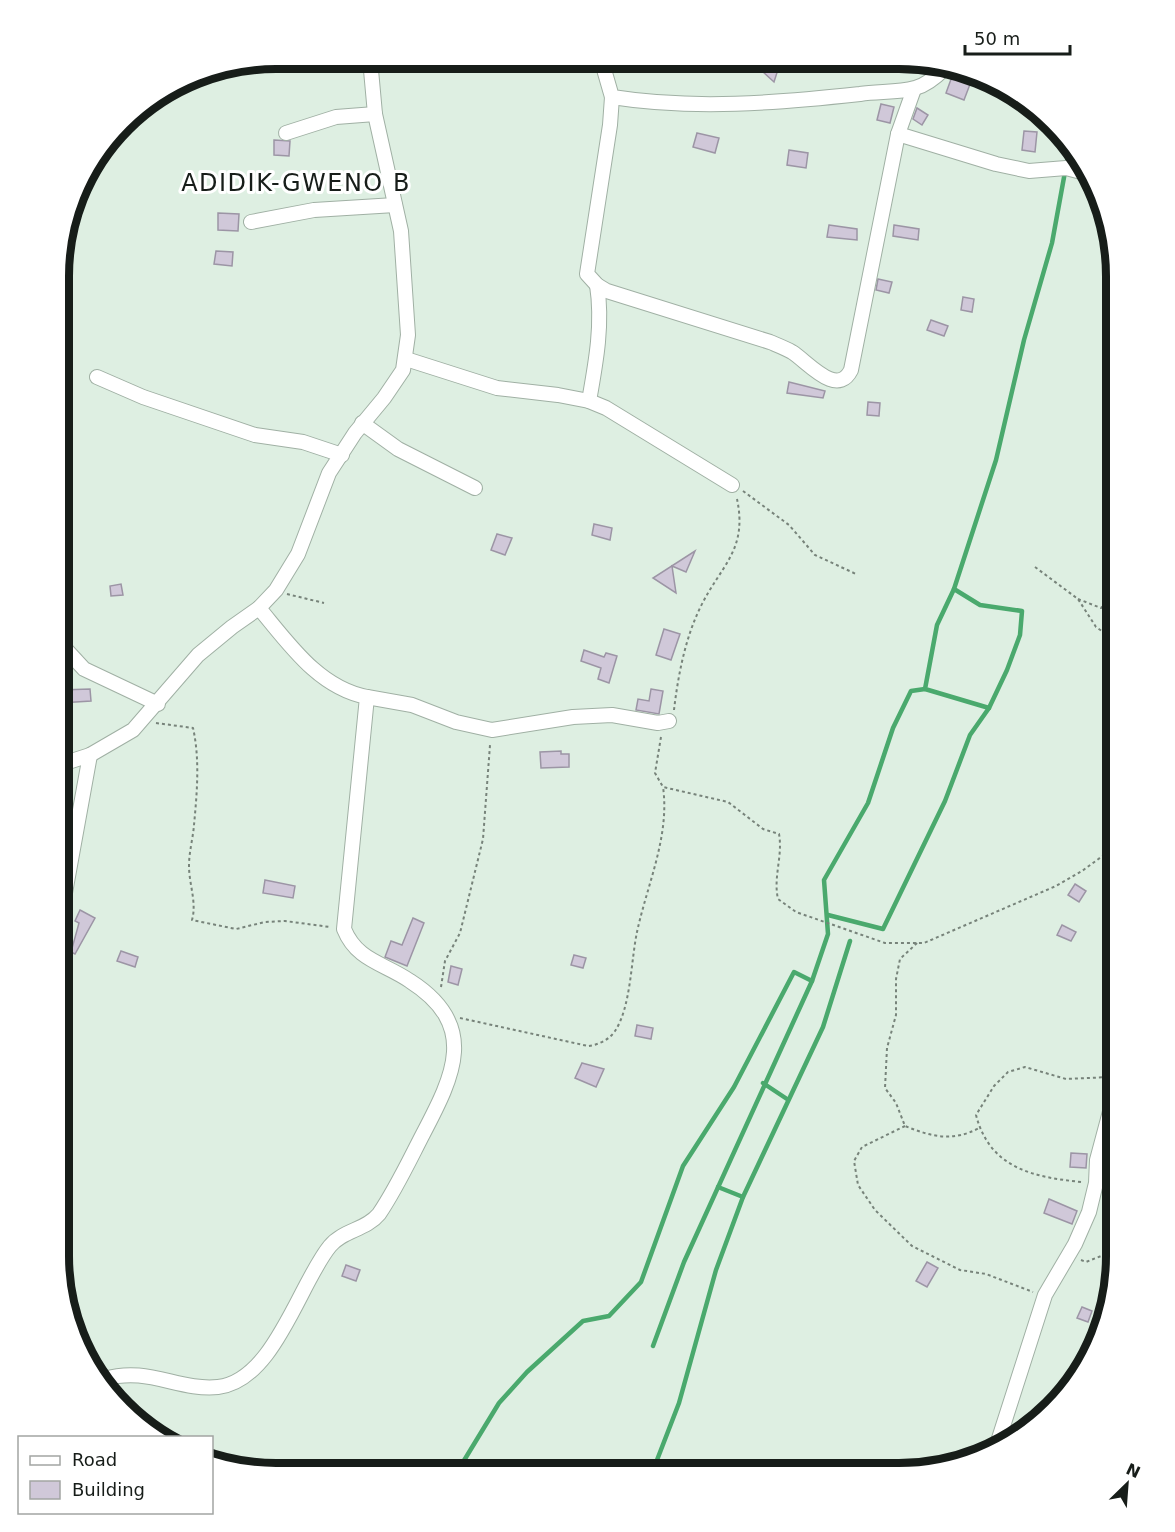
<svg xmlns="http://www.w3.org/2000/svg" width="1175" height="1532" font-family="'DejaVu Sans',sans-serif">
	<rect width="100%" height="100%" fill="#deefe2"/>
	<g fill="none" stroke-linecap="round" stroke-linejoin="round">
		<g stroke="#4aa96d" stroke-width="4.5">
			<path d="M 954,589 L 937,625 L 925,689 L 989,708"/>
			<path d="M 828,915 L 883,929 L 945,801 L 970,735 L 989,708 L 1007,670 L 1020,635 L 1022,611 L 980,605 L 954,589 L 996,460 L 1024,340 L 1052,243 L 1069,150"/>
			<path d="M 763,1083 L 787,1099"/>
			<path d="M 718,1187 L 743,1197"/>
			<path d="M 653,1346 L 684,1262 L 812,981 L 828,934 L 824,880 L 868,803 L 893,728 L 911,691 L 925,689"/>
			<path d="M 457,1472 L 499,1403 L 527,1372 L 583,1321 L 609,1316 L 641,1282 L 683,1166 L 734,1087 L 794,972 L 812,981"/>
			<path d="M 652,1473 L 679,1403 L 716,1270 L 743,1197 L 823,1027 L 850,941"/>
		</g>
	</g>
	<g fill="#d0c8d9" stroke="#9c95a5" stroke-width="1.5">
		<path d="M 750,60 L 781,60 L 774,82 Z"/>
		<path d="M 954,71 L 972,79 L 964,100 L 946,93 Z"/>
		<path d="M 881,104 L 894,107 L 890,123 L 877,120 Z"/>
		<path d="M 917,108 L 928,115 L 922,125 L 913,119 Z"/>
		<path d="M 1024,131 L 1037,132 L 1035,152 L 1022,150 Z"/>
		<path d="M 697,133 L 719,138 L 715,153 L 693,147 Z"/>
		<path d="M 274,140 L 290,141 L 289,156 L 274,155 Z"/>
		<path d="M 789,150 L 808,153 L 806,168 L 787,165 Z"/>
		<path d="M 218,213 L 239,214 L 238,231 L 218,230 Z"/>
		<path d="M 829,225 L 857,229 L 857,240 L 827,237 Z"/>
		<path d="M 894,225 L 919,229 L 918,240 L 893,236 Z"/>
		<path d="M 216,251 L 233,252 L 232,266 L 214,264 Z"/>
		<path d="M 878,279 L 892,282 L 889,293 L 876,290 Z"/>
		<path d="M 963,297 L 974,299 L 972,312 L 961,310 Z"/>
		<path d="M 931,320 L 948,326 L 944,336 L 927,330 Z"/>
		<path d="M 789,382 L 825,391 L 823,398 L 787,393 Z"/>
		<path d="M 868,402 L 880,403 L 879,416 L 867,415 Z"/>
		<path d="M 594,524 L 612,528 L 610,540 L 592,535 Z"/>
		<path d="M 497,534 L 512,538 L 505,555 L 491,550 Z"/>
		<path d="M 695,551 L 686,572 L 672,566 L 676,593 L 653,578 Z"/>
		<path d="M 121,584 L 123,595 L 111,596 L 110,586 Z"/>
		<path d="M 664,629 L 680,634 L 671,660 L 656,655 Z"/>
		<path d="M 584,650 L 604,657 L 606,653 L 617,656 L 609,683 L 598,679 L 601,668 L 581,661 Z"/>
		<path d="M 90,689 L 91,701 L 60,703 L 60,690 Z"/>
		<path d="M 651,689 L 663,691 L 659,714 L 636,710 L 638,699 L 649,701 Z"/>
		<path d="M 561,751 L 561,754 L 569,754 L 569,767 L 541,768 L 540,752 Z"/>
		<path d="M 265,880 L 295,886 L 293,898 L 263,893 Z"/>
		<path d="M 1075,884 L 1086,891 L 1079,902 L 1068,895 Z"/>
		<path d="M 80,910 L 95,918 L 75,954 L 71,952 L 79,923 L 75,921 Z"/>
		<path d="M 413,918 L 424,923 L 407,966 L 385,957 L 391,941 L 402,945 Z"/>
		<path d="M 1062,925 L 1076,932 L 1071,941 L 1057,935 Z"/>
		<path d="M 121,951 L 138,957 L 135,967 L 117,961 Z"/>
		<path d="M 574,955 L 586,958 L 583,968 L 571,965 Z"/>
		<path d="M 451,966 L 462,969 L 458,985 L 448,982 Z"/>
		<path d="M 637,1025 L 653,1028 L 651,1039 L 635,1036 Z"/>
		<path d="M 582,1063 L 604,1069 L 596,1087 L 575,1078 Z"/>
		<path d="M 1071,1153 L 1087,1154 L 1086,1168 L 1070,1167 Z"/>
		<path d="M 1049,1199 L 1077,1211 L 1072,1224 L 1044,1213 Z"/>
		<path d="M 927,1262 L 938,1268 L 927,1287 L 916,1281 Z"/>
		<path d="M 346,1265 L 360,1270 L 356,1281 L 342,1276 Z"/>
		<path d="M 1082,1307 L 1092,1311 L 1088,1322 L 1077,1318 Z"/>
	</g>
	<g fill="none" stroke-linecap="round" stroke-linejoin="round">
		<g stroke="#a0b0a4" stroke-width="16">
			<g id="minor">
				<path d="M 601,59 L 612,97 C 694,110 777,103 860,94 C 878,91 898,93 915,88 C 927,85 937,76 945,68"/>
				<path d="M 612,97 L 610,125 L 587,274 L 597,285 L 607,291 L 770,342 C 777,345 785,348 792,352 C 808,362 837,398 851,370 L 898,134 L 914,89"/>
				<path d="M 286,133 L 336,117 L 375,114"/>
				<path d="M 898,134 L 996,164 L 1029,171 L 1066,168 L 1089,174"/>
				<path d="M 251,222 L 314,210 L 395,205"/>
				<path d="M 406,359 L 497,388 L 558,395 L 589,401 L 606,408 L 732,485"/>
				<path d="M 97,377 L 143,397 L 255,435 L 303,442 L 342,455"/>
				<path d="M 589,401 C 596,362 603,324 597,285"/>
				<path d="M 362,423 L 398,449 L 475,488"/>
				<path d="M 60,643 L 84,669 L 158,704"/>
				<path d="M 367,697 L 412,705 L 456,722 L 492,730 L 573,717 L 612,715 L 658,723 L 669,721"/>
				<path d="M 59,765 L 90,755 L 133,730 L 198,655 L 232,627 L 259,608 L 276,590 L 298,554 L 329,473 L 355,433 L 384,398 L 403,370 L 408,335 L 401,231 L 375,114 L 370,59"/>
				<path d="M 59,926 L 90,755"/>
				<path d="M 59,1247 L 61,1266"/>
				<path d="M 105,1379 C 147,1366 179,1391 218,1387 C 274,1381 300,1282 330,1246 C 343,1230 366,1230 379,1214 C 396,1189 409,1161 423,1134 C 454,1075 479,1025 410,981 C 384,963 357,961 344,929 L 367,697 C 319,688 289,644 259,608"/>
				<path d="M 995,1451 L 1045,1295 L 1075,1244 L 1089,1212 L 1096,1183 L 1097,1160 L 1116,1089"/>
			</g>
		</g>
		<g stroke="#77837a" stroke-width="2" stroke-dasharray="3 3" stroke-linecap="butt">
			<path d="M 743,491 L 789,525 L 815,555 L 856,574"/>
			<path d="M 1035,567 L 1078,599 L 1096,627 L 1116,641"/>
			<path d="M 287,594 L 324,603"/>
			<path d="M 1078,599 L 1101,608 L 1116,594"/>
			<path d="M 674,710 C 678,676 685,639 700,608 C 720,566 748,551 737,499"/>
			<path d="M 156,723 L 193,728 C 200,759 197,793 194,825 C 193,838 189,852 189,866 C 189,884 197,903 192,920 L 236,929 L 265,922 L 285,921 L 330,927"/>
			<path d="M 661,737 L 655,773 L 663,787 L 728,802 L 763,829 L 779,834 C 783,856 773,877 778,899 L 796,912 L 885,943 L 924,943 L 1056,886 L 1082,871 L 1108,852 L 1116,852"/>
			<path d="M 917,943 L 900,959 L 896,979 L 896,1015 L 887,1048 L 885,1088 L 896,1103 L 905,1126 C 932,1137 953,1142 979,1128"/>
			<path d="M 441,987 L 445,961 L 460,933 L 483,839 L 490,745"/>
			<path d="M 460,1018 L 588,1046 C 598,1045 609,1040 615,1031 C 631,1007 631,960 637,932 C 647,885 670,836 663,787"/>
			<path d="M 905,1126 L 862,1147 L 854,1161 L 858,1185 L 875,1210 L 912,1246 L 960,1270 L 986,1274 L 1033,1292"/>
			<path d="M 1081,1182 C 1034,1177 990,1169 976,1115 L 994,1086 L 1008,1072 L 1025,1067 L 1066,1079 L 1110,1077"/>
			<path d="M 1081,1260 L 1086,1262 L 1116,1250"/>
		</g>
		<use href="#minor" stroke="#fff" stroke-width="14"/>
	</g>
	<g text-anchor="middle" stroke-width="6" stroke-linejoin="round" paint-order="stroke">
		<g font-size="24" letter-spacing="1.5" fill="#171d19" stroke="#fff">
			<text x="296" y="191">ADIDIK-GWENO B</text>
		</g>
	</g>
	<path d="M0 0H1175V1532H0ZM276 69H899A207 207 0 0 1 1106 276V1256A207 207 0 0 1 899 1463H276A207 207 0 0 1 69 1256V276A207 207 0 0 1 276 69Z" fill="#fff" fill-rule="evenodd"/>
	<path fill="none" stroke="#171d19" stroke-width="8" d="M276 69H899A207 207 0 0 1 1106 276V1256A207 207 0 0 1 899 1463H276A207 207 0 0 1 69 1256V276A207 207 0 0 1 276 69Z"/>
	<rect x="18" y="1436" width="195" height="78" fill="#ffffff" stroke="#a2a5a3" stroke-width="1.5"/>
	<rect x="30" y="1456" width="30" height="9" fill="#ffffff" stroke="#a2a5a3" stroke-width="1.5"/>
	<text x="72" y="1466" font-size="18" fill="#171d19">Road</text>
	<rect x="30" y="1481" width="30" height="18" fill="#d0c8d9" stroke="#a2a5a3" stroke-width="1.5"/>
	<text x="72" y="1496" font-size="18" fill="#171d19">Building</text>
	<g transform="translate(1127 1484) rotate(25)" stroke="#ffffff" stroke-width="4.5" paint-order="stroke">
	<path d="M0-4.5L10 22L0 15L-10 22Z" fill="#171d19"/>
	<text y="-9" font-size="16" font-weight="bold" text-anchor="middle" fill="#171d19">N</text>
	</g>
	<path d="M965 45v9h105v-9" fill="none" stroke="#171d19" stroke-width="3"/>
	<text x="974" y="45" font-size="18" fill="#171d19" stroke="#ffffff" stroke-width="4.5" paint-order="stroke">50 m</text>
</svg>
